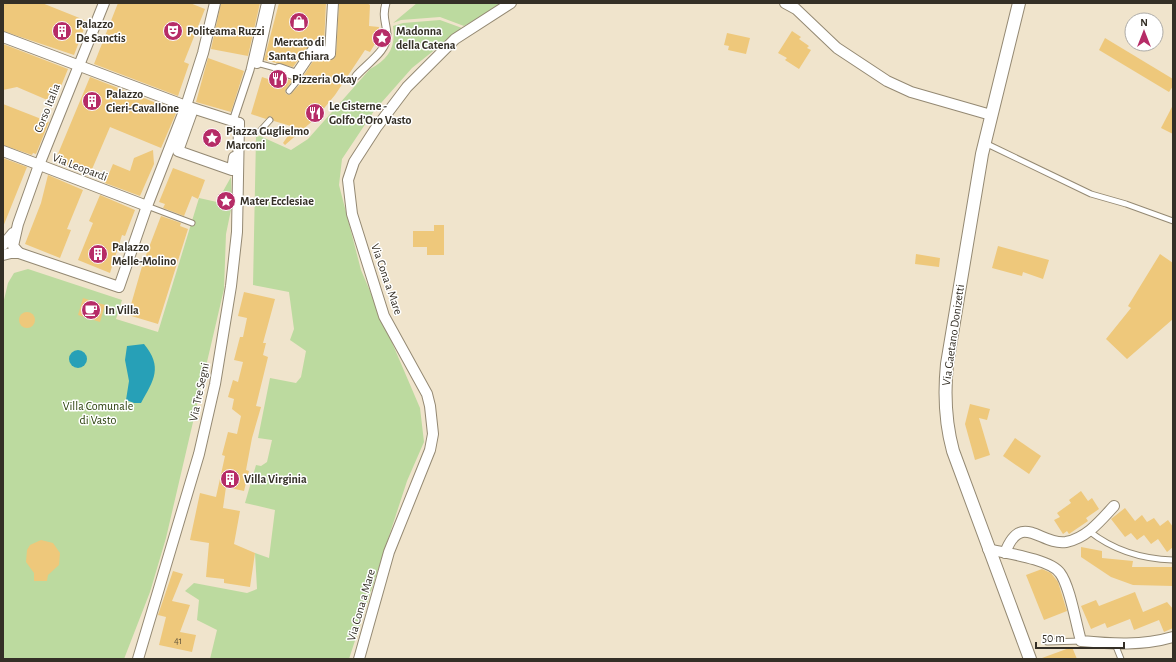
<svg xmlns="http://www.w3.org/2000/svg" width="1176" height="662" font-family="'Alegreya Sans',sans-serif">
	<rect width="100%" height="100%" fill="#f0e4cc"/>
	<g fill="#bcda9f">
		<path d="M 417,3 L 504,3 L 464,26 L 440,17 L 401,20 L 393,23 Z"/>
		<path d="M 440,20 L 462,28 L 412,68 L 374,111 L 342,159 L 339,185 L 361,270 L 420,408 L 424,442 L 407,481 L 349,659 L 210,659 L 217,630 L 197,620 L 199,600 L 185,591 L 194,583 L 247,593 L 257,589 L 255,553 L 269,558 L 275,510 L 245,503 L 256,465 L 261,466 L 267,462 L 272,440 L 258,438 L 270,378 L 296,383 L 301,377 L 306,351 L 290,340 L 294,329 L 289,292 L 253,285 L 256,137 L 260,136 L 291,150 L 308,139 L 370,69 C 389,59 396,47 393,26 L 403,23 Z"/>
		<path d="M 231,177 L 232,205 L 226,234 L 224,289 L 166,538 L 150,592 L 124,659 L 3,659 L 3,304 L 8,283 L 14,273 L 28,269 L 122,300 L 116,319 L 158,332 L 199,198 L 217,202 Z"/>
	</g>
	<g fill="#27a0b7">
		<path d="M 144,344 C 163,367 154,380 141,403 L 134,403 L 126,400 L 129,381 L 125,360 L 127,346 Z"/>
		<circle cx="78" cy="359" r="9"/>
	</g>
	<g fill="#eec87b">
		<path d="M 3,3 L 42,3 L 87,21 L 74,55 L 3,31 Z"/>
		<path d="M 118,3 L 190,3 L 205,9 L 184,62 L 189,64 L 178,96 L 94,64 Z"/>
		<path d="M 221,3 L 260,3 L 248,56 L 211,49 Z"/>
		<path d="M 279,3 L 326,3 L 324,44 L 315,41 L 312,42 L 293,67 L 264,60 Z"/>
		<path d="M 339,3 L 367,3 L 370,5 L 369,26 L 379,27 L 378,39 L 370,52 L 365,50 L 335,95 L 316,118 L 285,145 L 283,143 L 294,127 L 274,121 L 271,116 L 266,119 L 251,114 L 262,77 L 271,80 L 273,72 L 277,75 L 292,81 L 285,91 L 286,94 L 290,95 L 301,83 L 302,78 L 317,55 L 328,60 L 334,59 L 336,54 Z"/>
		<path d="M 792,31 L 801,37 L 799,39 L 809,46 L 807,48 L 811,50 L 799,69 L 785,60 L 787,58 L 778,53 Z"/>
		<path d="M 727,33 L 750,38 L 746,54 L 728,50 L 729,46 L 724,45 Z"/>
		<path d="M 1105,38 L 1173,79 L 1173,86 L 1169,92 L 1099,50 Z"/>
		<path d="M 3,44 L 68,69 L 59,91 L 56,89 L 52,102 L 17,87 L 3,90 Z"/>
		<path d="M 208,58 L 244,71 L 231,112 L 196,102 Z"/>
		<path d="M 90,77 L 177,111 L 161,148 L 110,127 L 90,174 L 55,161 Z"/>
		<path d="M 3,104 L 49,122 L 36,154 L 33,153 L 32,155 L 3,145 Z"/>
		<path d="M 1173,105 L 1173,134 L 1161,128 Z"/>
		<path d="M 153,150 L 154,164 L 140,196 L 105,183 L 113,164 L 130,171 L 134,158 Z"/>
		<path d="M 3,158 L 27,167 L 3,227 Z"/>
		<path d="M 173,168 L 205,180 L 198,199 L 192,196 L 184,216 L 163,208 L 165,204 L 159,202 Z"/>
		<path d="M 48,175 L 83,190 L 67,229 L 71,230 L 60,258 L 25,244 L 41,203 Z"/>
		<path d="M 100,195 L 135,210 L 125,236 L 122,235 L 110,273 L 78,260 L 93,223 L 89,221 Z"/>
		<path d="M 161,216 L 181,223 L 180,226 L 188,229 L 158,324 L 128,315 L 143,263 Z"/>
		<path d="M 434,225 L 444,225 L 444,255 L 427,255 L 427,247 L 413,247 L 413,231 L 434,231 Z"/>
		<path d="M 998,246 L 1049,260 L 1043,279 L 1023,272 L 1022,276 L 992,268 Z"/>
		<path d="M 916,254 L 940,258 L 939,267 L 915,264 Z"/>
		<path d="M 1160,254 L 1173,263 L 1173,319 L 1127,359 L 1106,339 L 1131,308 L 1128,306 Z"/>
		<path d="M 244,292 L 275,299 L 263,343 L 266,343 L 263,355 L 268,357 L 256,406 L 261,407 L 252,438 L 246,470 L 249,471 L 244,491 L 226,487 L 223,508 L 240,511 L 234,544 L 255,553 L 250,587 L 224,583 L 224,579 L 206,577 L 209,543 L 190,540 L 200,493 L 216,497 L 225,456 L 222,455 L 228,432 L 237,434 L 241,416 L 232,409 L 234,399 L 228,397 L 233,380 L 238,382 L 243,362 L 234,360 L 240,337 L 243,337 L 247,318 L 238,316 Z"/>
		<path d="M 83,298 L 105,305 L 100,322 L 78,315 Z"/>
		<circle cx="27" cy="320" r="8"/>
		<path d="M 970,404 L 990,409 L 987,420 L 979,418 L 990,455 L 975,460 L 965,424 Z"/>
		<path d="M 1015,438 L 1041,456 L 1029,474 L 1003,456 Z"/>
		<path d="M 1081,491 L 1088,501 L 1092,498 L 1099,509 L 1086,518 L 1088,521 L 1069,534 L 1067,531 L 1063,534 L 1054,520 L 1060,517 L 1057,513 L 1071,503 L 1069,500 Z"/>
		<path d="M 1125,508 L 1135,521 L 1142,515 L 1147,522 L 1154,518 L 1160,526 L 1168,520 L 1173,527 L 1173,547 L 1167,552 L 1158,539 L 1151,544 L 1144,535 L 1137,540 L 1131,533 L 1125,537 L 1111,519 Z"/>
		<path d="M 41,540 L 53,543 L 60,553 L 59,565 L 48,575 L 47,581 L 34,581 L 34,573 L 26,562 L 27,550 L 30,545 Z"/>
		<path d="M 1081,547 L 1102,551 L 1102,558 L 1133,561 L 1132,567 L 1173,567 L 1173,586 L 1133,585 L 1111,577 L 1081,557 Z"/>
		<path d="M 1042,569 L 1051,573 L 1058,582 L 1067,611 L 1044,620 L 1026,575 Z"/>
		<path d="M 173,571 L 183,574 L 172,601 L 190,605 L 180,632 L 196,635 L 192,652 L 159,645 L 166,617 L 158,615 Z"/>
		<path d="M 1135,592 L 1143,612 L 1167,602 L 1173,609 L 1173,628 L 1164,632 L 1159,620 L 1134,630 L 1130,619 L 1107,628 L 1105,623 L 1091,629 L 1081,606 L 1096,600 L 1099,606 Z"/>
		<path d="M 1072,647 L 1077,659 L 1042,659 L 1042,658 Z"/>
	</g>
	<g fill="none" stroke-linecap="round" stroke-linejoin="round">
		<g stroke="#948973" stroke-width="7">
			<g id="service">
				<path d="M 257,63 L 279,69"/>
				<path d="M 289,91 L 298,80 L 296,75"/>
				<path d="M 260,131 L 270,120"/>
				<path d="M 985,143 L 1091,194 L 1126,204 L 1173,221"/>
				<path d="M 147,206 L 192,223"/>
				<path d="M 1089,531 C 1114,551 1142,559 1173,560"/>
				<path d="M 1047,642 L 1081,641"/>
				<path d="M 1115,644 L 1121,659"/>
			</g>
		</g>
		<g stroke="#948973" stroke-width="9">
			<g id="pedestrian">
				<path d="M 356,76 C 365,65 389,50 387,34 C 386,21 382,17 386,3"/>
				<path d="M 233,121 L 250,70 L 265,5"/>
			</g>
		</g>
		<g stroke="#948973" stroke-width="12">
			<g id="minor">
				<path d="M 785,3 L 796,9 L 837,48 L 887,81 L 911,92 L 991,115"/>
				<path d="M 3,37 L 186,106 L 239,123 L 238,130"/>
				<path d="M 257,63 L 270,3"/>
				<path d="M 279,69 L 296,75 L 315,47 L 330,54 L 333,3"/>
				<path d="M 193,109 L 178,151 L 232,170 L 234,157"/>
				<path d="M 3,151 L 147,206"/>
				<path d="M 3,245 L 13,233"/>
				<path d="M 19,253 L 13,246 L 18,224 L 39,165 L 104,3"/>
				<path d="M 3,255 L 11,253 L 19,253 L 119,287 L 147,206 L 186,106 L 203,53 L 215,3"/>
				<path d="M 988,549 C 1005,553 1050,559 1060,573 C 1070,586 1076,624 1081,641 C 1112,644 1142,646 1173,637"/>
				<path d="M 1005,553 C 1021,510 1041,546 1066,542 C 1087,538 1101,520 1114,506"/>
				<path d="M 138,659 L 199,454 L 215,384 L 231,286 L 237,232 L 239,123"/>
				<path d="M 359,659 L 389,552 L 430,450 L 433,434 L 430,406 L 427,394 L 384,316 L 352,214 L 348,180 L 354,162 L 376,128 L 407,87 L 455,39 L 511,3"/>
			</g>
		</g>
		<g stroke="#948973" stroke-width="14">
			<path id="tertiary" d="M 1019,3 L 982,154 L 947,364 C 944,394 945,422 953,451 L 1030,659"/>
		</g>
		<use href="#service" stroke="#fff" stroke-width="5"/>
		<use href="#pedestrian" stroke="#fff" stroke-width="7"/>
		<use href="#minor" stroke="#fff" stroke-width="10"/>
		<use href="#tertiary" stroke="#fff" stroke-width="12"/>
	</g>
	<defs>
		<g id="shop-disc" transform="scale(1)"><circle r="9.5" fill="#b62c67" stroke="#fff"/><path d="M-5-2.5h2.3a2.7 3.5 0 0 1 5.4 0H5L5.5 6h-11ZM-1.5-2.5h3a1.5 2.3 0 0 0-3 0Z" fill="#fff"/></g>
		<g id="building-disc" transform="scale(1)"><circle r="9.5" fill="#b62c67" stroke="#fff"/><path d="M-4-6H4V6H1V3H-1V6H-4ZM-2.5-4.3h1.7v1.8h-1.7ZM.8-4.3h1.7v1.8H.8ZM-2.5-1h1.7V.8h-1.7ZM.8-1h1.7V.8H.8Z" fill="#fff"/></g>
		<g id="theatre-disc" transform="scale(1)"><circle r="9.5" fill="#b62c67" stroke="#fff"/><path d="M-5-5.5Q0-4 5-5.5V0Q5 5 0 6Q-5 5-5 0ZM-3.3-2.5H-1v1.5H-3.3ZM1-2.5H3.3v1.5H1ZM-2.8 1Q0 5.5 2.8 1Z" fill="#fff"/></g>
		<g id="sight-disc" transform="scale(1)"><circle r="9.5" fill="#b62c67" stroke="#fff"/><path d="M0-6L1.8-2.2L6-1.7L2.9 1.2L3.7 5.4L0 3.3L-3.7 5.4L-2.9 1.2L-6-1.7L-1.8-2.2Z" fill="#fff"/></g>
		<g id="restaurant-disc" transform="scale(1)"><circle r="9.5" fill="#b62c67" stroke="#fff"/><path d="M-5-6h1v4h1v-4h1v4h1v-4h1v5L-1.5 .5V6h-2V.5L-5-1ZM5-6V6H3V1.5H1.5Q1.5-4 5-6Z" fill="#fff"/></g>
		<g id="cafe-disc" transform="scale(1)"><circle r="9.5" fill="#b62c67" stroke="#fff"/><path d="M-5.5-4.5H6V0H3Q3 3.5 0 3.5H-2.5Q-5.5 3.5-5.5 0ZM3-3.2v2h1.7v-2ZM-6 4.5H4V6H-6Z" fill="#fff"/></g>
	</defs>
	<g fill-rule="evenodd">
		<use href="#shop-disc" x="299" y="22"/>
		<use href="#building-disc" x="62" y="31"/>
		<use href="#theatre-disc" x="173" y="31"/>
		<use href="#sight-disc" x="382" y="38"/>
		<use href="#restaurant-disc" x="278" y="79"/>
		<use href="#building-disc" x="92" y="101"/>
		<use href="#restaurant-disc" x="315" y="113"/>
		<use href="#sight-disc" x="212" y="138"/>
		<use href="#sight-disc" x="226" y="201"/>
		<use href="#building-disc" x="98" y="254"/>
		<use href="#cafe-disc" x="91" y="310"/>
		<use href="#building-disc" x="230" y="479"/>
	</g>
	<g text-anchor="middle" stroke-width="3" stroke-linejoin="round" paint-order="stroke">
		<g font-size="10" fill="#62553b">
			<text x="178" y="644">41</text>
		</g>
		<g font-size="12" font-weight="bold" fill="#342f26" stroke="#fff" text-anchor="start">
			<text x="76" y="28">Palazzo<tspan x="76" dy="14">De Sanctis</tspan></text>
			<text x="187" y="35">Politeama Ruzzi</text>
			<text x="396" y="35">Madonna<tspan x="396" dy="14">della Catena</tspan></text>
			<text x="299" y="46" text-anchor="middle">Mercato di<tspan x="299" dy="14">Santa Chiara</tspan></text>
			<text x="292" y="83">Pizzeria Okay</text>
			<text x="106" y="98">Palazzo<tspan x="106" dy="14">Cieri-Cavallone</tspan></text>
			<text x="329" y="110">Le Cisterne -<tspan x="329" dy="14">Golfo d’Oro Vasto</tspan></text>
			<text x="226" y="135">Piazza Guglielmo<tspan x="226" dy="14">Marconi</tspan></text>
			<text x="240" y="205">Mater Ecclesiae</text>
			<text x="112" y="251">Palazzo<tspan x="112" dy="14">Melle-Molino</tspan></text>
			<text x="105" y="314">In Villa</text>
			<text x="244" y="483">Villa Virginia</text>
		</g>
		<g font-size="12" fill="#342f26" stroke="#fff">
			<text transform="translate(47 108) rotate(-68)" y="4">Corso Italia</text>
			<text transform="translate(80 167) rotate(21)" y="4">Via Leopardi</text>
			<text transform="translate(387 279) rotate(71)" y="4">Via Cona a Mare</text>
			<text transform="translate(953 335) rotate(-82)" y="4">Via Gaetano Donizetti</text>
			<text transform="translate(199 392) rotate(-78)" y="4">Via Tre Segni</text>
			<text transform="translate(361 605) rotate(-74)" y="4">Via Cona a Mare</text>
		</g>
		<g font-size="12" fill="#273d08" stroke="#fff">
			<text x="98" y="410">Villa Comunale<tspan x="98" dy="14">di Vasto</tspan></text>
		</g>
	</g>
	<rect width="1176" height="662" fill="none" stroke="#342f26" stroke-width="8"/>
	<g transform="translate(1144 32)"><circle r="19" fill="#ffffff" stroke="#aeaca8"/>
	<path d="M0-3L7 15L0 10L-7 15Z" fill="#b62c67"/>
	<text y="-6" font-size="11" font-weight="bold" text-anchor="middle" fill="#342f26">N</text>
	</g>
	<path d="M1036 642v6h88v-6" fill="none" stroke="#342f26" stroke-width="2"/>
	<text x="1042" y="642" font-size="12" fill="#342f26" stroke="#ffffff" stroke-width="3" paint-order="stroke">50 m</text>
</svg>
